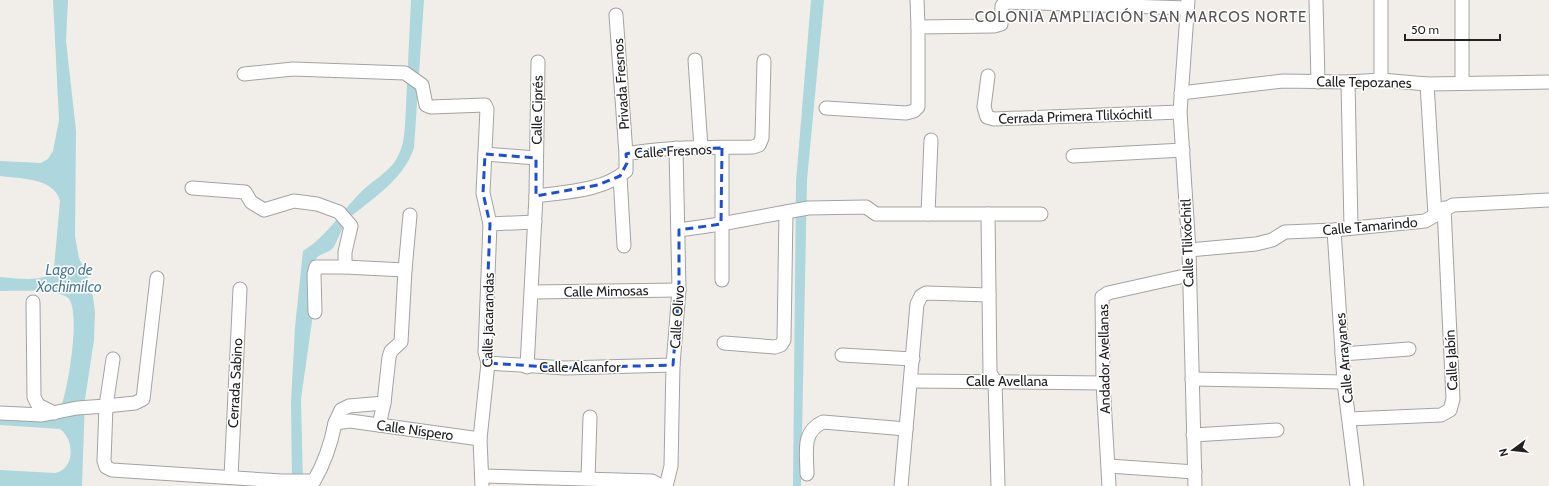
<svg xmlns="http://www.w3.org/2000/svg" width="1549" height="486" font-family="Cabin,sans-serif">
	<rect width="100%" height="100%" fill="#f1eee9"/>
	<g fill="#add7dc">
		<path d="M 53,0 L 68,0 L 66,41 L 76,131 L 75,236 L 79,258 L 88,278 L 93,297 L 95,312 L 94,340 L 85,399 L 82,486 L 0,486 L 0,470 L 55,473 C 75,469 75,440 60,429 L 0,425 L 0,409 L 39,412 L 62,404 C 68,388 82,307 67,297 C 55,289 15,291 0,291 L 0,277 C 14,278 50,284 54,268 L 60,201 C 54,177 20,179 0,176 L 0,161 L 41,163 L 48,159 L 53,151 L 59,120 Z"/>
		<path d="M 411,0 L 424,0 L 414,148 C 403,180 373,198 348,219 C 341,228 339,239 333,248 C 328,254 319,253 315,260 L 314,307 L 301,399 L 303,486 L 292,486 L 291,402 L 295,327 L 303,251 C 327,236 341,212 361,192 C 372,181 391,171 398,156 C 403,147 404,137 405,126 Z"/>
		<path d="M 811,0 L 824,0 L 807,180 L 801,486 L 793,486 L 796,182 Z"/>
	</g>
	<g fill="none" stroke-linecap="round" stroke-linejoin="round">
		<g stroke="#a3a3a3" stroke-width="15">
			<g id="minor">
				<path d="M 917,0 L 918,27"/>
				<path d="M 1188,0 L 1180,112 L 1189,250 L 1195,486"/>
				<path d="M 1316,0 L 1318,82"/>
				<path d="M 1462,0 L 1462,83"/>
				<path d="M 616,15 L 626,154"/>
				<path d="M 695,60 L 701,148"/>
				<path d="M 244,74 L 293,69 L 405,73 L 422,85 L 426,105 L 431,107 L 485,105 L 487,109 L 483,193 L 490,224 L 485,352 L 488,363 L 480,439 L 482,486"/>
				<path d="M 988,76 L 984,107 L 987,117 L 994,119 L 1180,112"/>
				<path d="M 1381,80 L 1381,0"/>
				<path d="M 1348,82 L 1351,228"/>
				<path d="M 1427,84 L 1435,215"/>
				<path d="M 1181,93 L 1283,81 L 1348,82 L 1381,80 L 1427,84 L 1549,82"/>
				<path d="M 826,108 L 906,113 L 914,111 L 918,107 L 918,27 L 994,26 L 1001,24 L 1002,6 L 1005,2 L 1187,8"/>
				<path d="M 485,154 L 536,158"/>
				<path d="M 1073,156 L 1183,150"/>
				<path d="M 620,176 L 624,246"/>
				<path d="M 192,188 L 245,192 L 251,202 L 264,210 L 294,201 L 317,204 L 339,212 L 351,226 L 345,252 L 345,267"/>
				<path d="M 536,196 C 564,192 604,191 626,171 L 626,154 C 668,146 710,148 753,147 L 759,145 L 762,138 L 764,61"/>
				<path d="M 928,214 L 931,140"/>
				<path d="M 988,214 L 1041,214"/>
				<path d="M 490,224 L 535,222"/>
				<path d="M 679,230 L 721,224 L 808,208 L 866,207 L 876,214 L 988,214 L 990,373 L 995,381 L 998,486"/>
				<path d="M 1334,230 L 1344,382 L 1357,486"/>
				<path d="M 1189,250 L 1256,244 L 1272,240 L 1285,232 L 1334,230 L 1425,221 L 1453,205 L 1549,200"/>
				<path d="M 157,278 L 143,399 L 135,403 L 106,406 L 104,461 L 106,467 L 112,470 L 282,481 L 314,481 C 325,462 331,444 335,423 L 350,421 L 480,439"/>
				<path d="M 722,280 L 722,148"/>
				<path d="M 532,292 L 679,290"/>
				<path d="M 33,302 L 34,397 L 38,405 L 54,413"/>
				<path d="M 315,312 L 314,274 L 316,267 L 345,267 L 405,270"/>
				<path d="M 724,343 L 775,347 L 781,345 L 784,340 L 786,212"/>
				<path d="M 1342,354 L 1409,349"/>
				<path d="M 842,355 L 913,359"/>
				<path d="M 488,363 L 565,368 L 673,365"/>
				<path d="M 527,367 L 536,196 L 538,62"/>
				<path d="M 1192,379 L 1344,382"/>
				<path d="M 911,381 L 1103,383"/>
				<path d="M 0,413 L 42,415 L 77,408 L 106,406 L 113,359"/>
				<path d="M 1349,419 L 1441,415 L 1450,410 L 1453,399 L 1444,208"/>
				<path d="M 335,423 L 341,410 L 349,406 L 384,403"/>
				<path d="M 379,425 L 384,403 L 389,357 L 391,351 L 401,342 L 405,270 L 410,215"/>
				<path d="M 1193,435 L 1277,430"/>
				<path d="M 1109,466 L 1195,472"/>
				<path d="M 807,474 C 807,453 801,432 823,422 L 906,429"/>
				<path d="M 483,476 L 652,481 L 661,486"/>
				<path d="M 231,477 L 240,289"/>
				<path d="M 588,479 L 590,417"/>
				<path d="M 666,486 L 671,466 L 673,365 L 679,290 L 676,148"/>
				<path d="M 901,486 L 917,304 L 921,296 L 926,293 L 989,295"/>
				<path d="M 1109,486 L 1103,383 L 1102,297 L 1108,293 L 1189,275"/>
			</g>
		</g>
		<use href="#minor" stroke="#fff" stroke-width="13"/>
	</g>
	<path fill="none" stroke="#1d4ed8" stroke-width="3" stroke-dasharray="8 5" stroke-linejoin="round" d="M 722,148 L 721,224 L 679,230 L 679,290 L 673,365 L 565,368 L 488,363 L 485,352 L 490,224 L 483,193 L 485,154 L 536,158 L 536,196 L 598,185 L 620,176 L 627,163 L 626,154 L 643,150 Z"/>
	<g text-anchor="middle" stroke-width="3" stroke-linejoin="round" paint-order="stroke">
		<g font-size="14" fill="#222" stroke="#fff">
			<text transform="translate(1364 82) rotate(1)" y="5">Calle Tepozanes</text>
			<text transform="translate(621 84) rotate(-94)" y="5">Privada Fresnos</text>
			<text transform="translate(537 110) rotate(-89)" y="5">Calle Ciprés</text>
			<text transform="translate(1075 116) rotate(-2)" y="5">Cerrada Primera Tlilxóchitl</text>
			<text transform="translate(673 151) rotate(-3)" y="5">Calle Fresnos</text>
			<text transform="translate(1370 226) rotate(-5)" y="5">Calle Tamarindo</text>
			<text transform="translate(1187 243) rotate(-92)" y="5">Calle Tlilxóchitl</text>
			<text transform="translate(606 291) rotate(-1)" y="5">Calle Mimosas</text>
			<text transform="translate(677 317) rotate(-86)" y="5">Calle Olivo</text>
			<text transform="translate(488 320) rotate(-89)" y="5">Calle Jacarandas</text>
			<text transform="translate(1344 358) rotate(-95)" y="5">Calle Arrayanes</text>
			<text transform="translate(1104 359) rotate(-91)" y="5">Andador Avellanas</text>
			<text transform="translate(1451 360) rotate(-93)" y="5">Calle Jabín</text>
			<text x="580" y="372">Calle Alcanfor</text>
			<text x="1007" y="386">Calle Avellana</text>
			<text transform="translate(235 383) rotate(-87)" y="5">Cerrada Sabino</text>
			<text transform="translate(415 430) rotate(8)" y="5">Calle Níspero</text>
		</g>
		<g font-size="15" letter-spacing="1" fill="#555" stroke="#fff">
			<text x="1141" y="22">COLONIA AMPLIACIÓN SAN MARCOS NORTE</text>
		</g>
		<g font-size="15" font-style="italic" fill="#497995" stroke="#fff">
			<text x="69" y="275">Lago de<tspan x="69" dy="17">Xochimilco</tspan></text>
		</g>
	</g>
	<g transform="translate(1513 450) rotate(255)" stroke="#ffffff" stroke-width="3" paint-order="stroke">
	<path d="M0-3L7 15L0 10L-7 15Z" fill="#222222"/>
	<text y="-6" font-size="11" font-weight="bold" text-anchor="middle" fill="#222222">N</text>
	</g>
	<path d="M1405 34v6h95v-6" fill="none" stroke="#222222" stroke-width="2"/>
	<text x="1411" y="34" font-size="12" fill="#222222" stroke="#ffffff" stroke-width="3" paint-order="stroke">50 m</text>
</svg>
